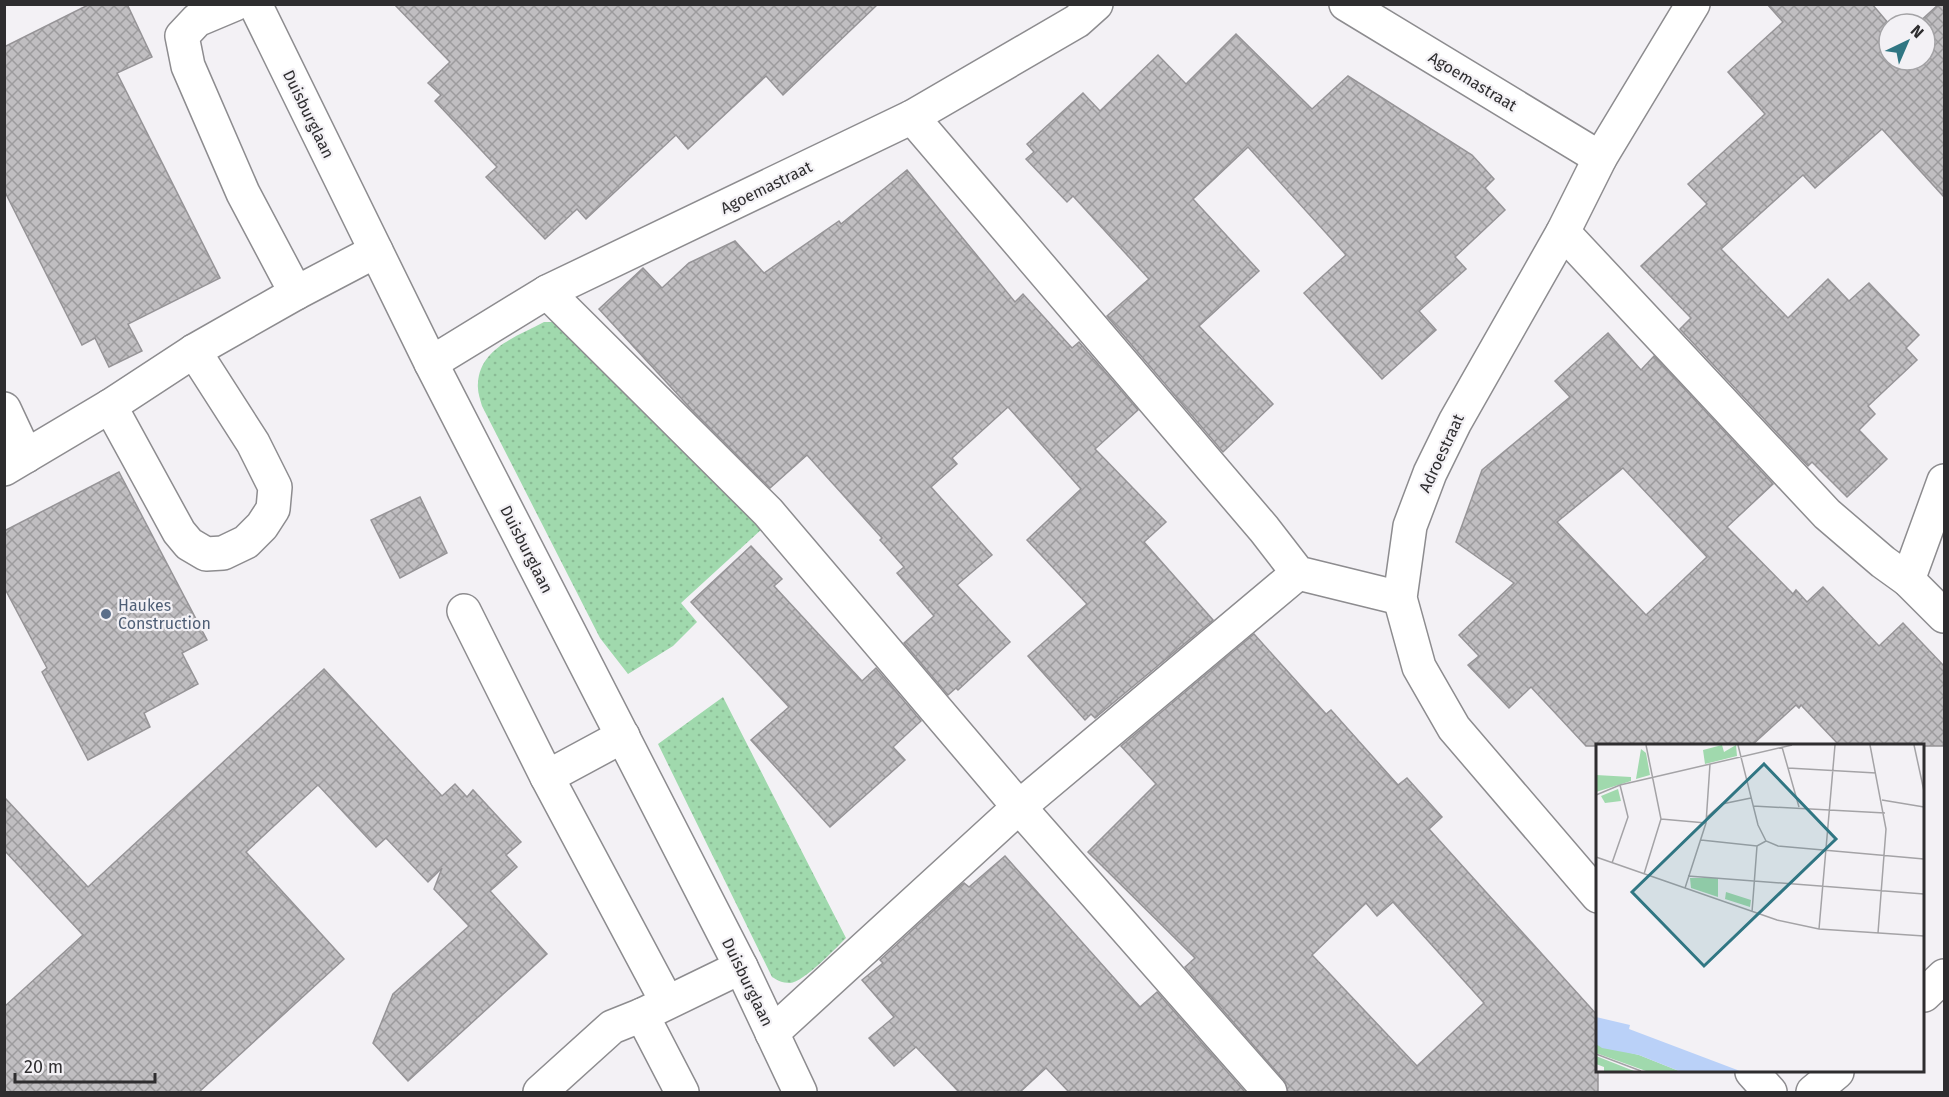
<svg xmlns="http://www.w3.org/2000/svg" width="1949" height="1097" font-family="'Fira Sans',sans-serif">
	<defs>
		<pattern id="grass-dots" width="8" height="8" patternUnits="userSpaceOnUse" patternTransform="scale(1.5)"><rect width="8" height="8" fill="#a0d9ad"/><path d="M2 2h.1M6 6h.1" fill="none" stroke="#8abb95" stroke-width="1.8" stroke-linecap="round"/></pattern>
		<pattern id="building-cross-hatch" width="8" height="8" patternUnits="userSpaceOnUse" patternTransform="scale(1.5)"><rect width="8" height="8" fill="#c0bec1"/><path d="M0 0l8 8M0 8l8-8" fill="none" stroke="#9c9b9d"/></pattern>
	</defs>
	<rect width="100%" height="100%" fill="#f3f1f5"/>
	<g fill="url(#grass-dots)">
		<path d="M 544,322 L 557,322 L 763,528 L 681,603 L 697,622 L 673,646 L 628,674 L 600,638 L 482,406 C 480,399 477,390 478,383 C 480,348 518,336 544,322 Z"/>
		<path d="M 723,697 L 846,938 C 835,949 804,982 790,983 C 782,983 777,980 772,977 L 658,744 Z"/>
	</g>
	<g fill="url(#building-cross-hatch)" stroke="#969497" stroke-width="1.5" fill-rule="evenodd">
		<path d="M 90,4 L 127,4 L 152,57 L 117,73 L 220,278 L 128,324 L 142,351 L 109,367 L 95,338 L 82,345 L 4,190 L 4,47 Z"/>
		<path d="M 394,4 L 878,4 L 783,95 L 766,76 L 688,149 L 676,135 L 586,219 L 577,209 L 545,239 L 486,177 L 497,167 L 435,101 L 441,95 L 428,83 L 450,62 Z"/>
		<path d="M 1767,4 L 1872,4 L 1889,24 L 1889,60 L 1925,60 L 1925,24 L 1917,24 L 1939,4 L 1944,4 L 1944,197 L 1882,129 L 1815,188 L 1803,175 L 1721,249 L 1788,318 L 1828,279 L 1849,301 L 1869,283 L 1919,335 L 1906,348 L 1917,360 L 1868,406 L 1875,414 L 1859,430 L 1887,459 L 1847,497 L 1812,462 L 1808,466 L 1680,329 L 1691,318 L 1641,266 L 1707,204 L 1688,184 L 1765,114 L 1728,72 L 1783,22 Z"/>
		<path d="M 1236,34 L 1312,109 L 1348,76 L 1472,155 L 1494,179 L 1485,188 L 1505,210 L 1455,257 L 1466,269 L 1419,311 L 1436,330 L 1382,379 L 1304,293 L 1346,255 L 1248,147 L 1193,199 L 1259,271 L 1199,326 L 1273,404 L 1223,452 L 1107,316 L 1149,279 L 1073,196 L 1067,202 L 1026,159 L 1034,152 L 1027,144 L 1083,93 L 1100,111 L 1158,55 L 1186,84 Z"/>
		<path d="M 907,170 L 1015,302 L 1023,294 L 1072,348 L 1079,342 L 1138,410 L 1095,449 L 1166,522 L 1144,542 L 1213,620 L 1095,718 L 1091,714 L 1085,720 L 1028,656 L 1087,604 L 1027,540 L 1081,489 L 1008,407 L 952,458 L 957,464 L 931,487 L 992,555 L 957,585 L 1010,642 L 958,690 L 956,688 L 948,695 L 904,643 L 934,616 L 897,573 L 904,567 L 880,540 L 882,538 L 807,455 L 770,488 L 691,409 L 599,309 L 643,268 L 662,288 L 689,263 L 735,241 L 764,273 L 839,221 L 841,224 Z"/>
		<path d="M 1608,333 L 1641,370 L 1654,356 L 1773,484 L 1727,527 L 1793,594 L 1796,590 L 1807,602 L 1823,587 L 1879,646 L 1903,623 L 1944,666 L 1944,746 L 1840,746 L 1801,705 L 1799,708 L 1796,705 L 1751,746 L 1586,746 L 1531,687 L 1509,708 L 1468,665 L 1479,656 L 1459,635 L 1514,583 L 1456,542 L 1482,470 L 1570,397 L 1555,381 ZM 1623,468 L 1707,557 L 1646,615 L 1557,522 Z"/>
		<path d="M 119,472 L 207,640 L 182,653 L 198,684 L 144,713 L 150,727 L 88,760 L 42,672 L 47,668 L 4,587 L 4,531 Z"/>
		<path d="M 420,497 L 447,553 L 400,578 L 371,520 Z"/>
		<path d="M 751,546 L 782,579 L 774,586 L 862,681 L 876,668 L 921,721 L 893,747 L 905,760 L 830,827 L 751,740 L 789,707 L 691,602 Z"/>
		<path d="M 1254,634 L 1326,714 L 1331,710 L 1398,785 L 1407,778 L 1442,817 L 1429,829 L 1598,1016 L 1598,1092 L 1288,1092 L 1284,1080 L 1185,967 L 1195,958 L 1088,852 L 1156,784 L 1121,746 ZM 1393,902 L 1484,1003 L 1417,1066 L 1312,955 L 1366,903 L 1377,916 Z"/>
		<path d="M 324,669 L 442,796 L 455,784 L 467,797 L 473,790 L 521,842 L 506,855 L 517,867 L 490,891 L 547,954 L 408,1081 L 373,1043 L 393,994 L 469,926 L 434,889 L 442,868 L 428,882 L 386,838 L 376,847 L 318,785 L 246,852 L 344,959 L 199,1092 L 4,1092 L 4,1007 L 83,935 L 4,850 L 4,797 L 88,887 Z"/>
		<path d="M 1005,856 L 1140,1007 L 1157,992 L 1245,1092 L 1069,1092 L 1046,1068 L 1020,1092 L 959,1092 L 916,1047 L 894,1066 L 869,1038 L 894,1017 L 862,980 L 883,963 L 880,960 L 961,885 L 964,883 L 969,887 Z"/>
	</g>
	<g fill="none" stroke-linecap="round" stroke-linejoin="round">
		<g stroke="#8d8c8f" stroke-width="36">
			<g id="minor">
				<path d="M 235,4 L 197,20 L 182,36 L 188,66 L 243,193 L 296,293"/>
				<path d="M 255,4 L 431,363 L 741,967 L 800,1092"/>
				<path d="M 1346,4 L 1600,158"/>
				<path d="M 912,117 L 1264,529 L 1298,573 L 1400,598"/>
				<path d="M 1563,232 L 1827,514 L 1883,562 L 1908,580 L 1944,616"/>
				<path d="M 547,292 L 768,512 L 1019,807 L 1270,1092"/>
				<path d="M 431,363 L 547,292 L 912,117 L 1077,21 L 1096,4"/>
				<path d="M 110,406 L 179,532 L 189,544 L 206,554 L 223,553 L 246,542 L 262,526 L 273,509 L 275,487 L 253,443 L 194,351"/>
				<path d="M 4,409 L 26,456"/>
				<path d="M 4,469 L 110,406 L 194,351 L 296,293 L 376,251"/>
				<path d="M 1908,580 L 1944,481"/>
				<path d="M 464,611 L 547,777 L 667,1002"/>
				<path d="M 547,777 L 623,736"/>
				<path d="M 1598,896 L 1454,728 L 1419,667 L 1400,598 L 1410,526 L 1430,473 L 1455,422 L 1563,232 L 1600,158 L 1693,4"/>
				<path d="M 1924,995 L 1944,976"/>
				<path d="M 642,1015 L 682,1092"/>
				<path d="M 772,1033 L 1019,807 L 1298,573"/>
				<path d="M 1752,1072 L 1770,1092"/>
				<path d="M 540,1092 L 612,1027 L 642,1015 L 741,967"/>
				<path d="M 1813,1092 L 1837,1072"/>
			</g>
		</g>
		<use href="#minor" stroke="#fff" stroke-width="33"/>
	</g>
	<circle fill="#5c6f8a" stroke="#f3f1f5" stroke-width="2" cx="106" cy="614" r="6"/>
	<g text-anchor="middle" stroke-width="4.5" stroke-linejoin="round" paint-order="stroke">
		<g font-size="16" fill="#2e2d2f" stroke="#f3f1f5">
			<text transform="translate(1473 81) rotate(31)" y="6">Agoemastraat</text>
			<text transform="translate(309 114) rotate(64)" y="6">Duisburglaan</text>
			<text transform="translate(766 187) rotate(-26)" y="6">Agoemastraat</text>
			<text transform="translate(1441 453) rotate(-65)" y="6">Adroestraat</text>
			<text transform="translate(527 549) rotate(63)" y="6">Duisburglaan</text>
			<text transform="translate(748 982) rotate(64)" y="6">Duisburglaan</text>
		</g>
		<g font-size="16" fill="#4e5e75" stroke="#f3f1f5" text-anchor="start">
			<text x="118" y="611">Haukes<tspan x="118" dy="18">Construction</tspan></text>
		</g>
	</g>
	<g transform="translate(1596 744)">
		<rect width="328" height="328" fill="#f3f1f5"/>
		<path d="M 126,1 L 128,8 L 140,1 L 141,12 L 109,20 L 107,6 ZM 45,5 L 50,9 L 54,31 L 40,35 ZM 0,31 L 35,33 L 35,37 L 0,48 ZM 94,134 L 122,134 L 122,153 L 95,144 ZM 130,148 L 155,156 L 154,163 L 129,155 ZM 0,300 L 43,311 L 83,327 L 50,327 L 0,309 ZM 0,312 L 38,327 L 40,327 L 8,327 L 8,323 L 0,320 Z" fill="#a0d9ad"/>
		<path d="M 22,45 L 25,57 L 9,59 L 5,52 Z" fill="#a0d9ad"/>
		<path d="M 0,273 L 34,281 L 33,285 L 144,327 L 83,327 L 43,311 L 6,304 L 0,300 Z" fill="#bad1f8"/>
		<path fill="none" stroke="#a4a3a6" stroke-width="1.5" d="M 142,1 L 162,81 L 170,97 L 182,102 L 328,115M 274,1 L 290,85 L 282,189M 318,1 L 328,47M 186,3 L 203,63M 192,24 L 280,29M 0,51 L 24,41 L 196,1M 286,56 L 328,63M 157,62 L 289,69M 111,73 L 126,60 L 155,54M 65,75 L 110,79M 105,96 L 161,102 L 170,97M 0,113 L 181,176 L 223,185 L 328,192M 16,119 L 32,73 L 24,41M 48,130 L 65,75 L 50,1M 92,132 L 328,150M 89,144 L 110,79 L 114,20M 156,168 L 161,102M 223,185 L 239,1M 0,310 L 45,327"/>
		<path fill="#307683" fill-opacity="0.15" stroke="#307683" stroke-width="3" d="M 168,20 L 240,95 L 108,222 L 36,148 Z"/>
		<rect width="328" height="328" fill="none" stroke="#2e2d2f" stroke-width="3"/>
	</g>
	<rect width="1949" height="1097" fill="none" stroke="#2e2d2f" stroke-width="12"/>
	<g transform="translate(1907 42) rotate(44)"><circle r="28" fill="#f3f1f5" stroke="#a4a3a6" stroke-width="1.5"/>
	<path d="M0-4.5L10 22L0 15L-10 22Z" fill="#307683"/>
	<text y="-9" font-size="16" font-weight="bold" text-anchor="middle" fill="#2e2d2f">N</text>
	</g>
	<path d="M15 1073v9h140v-9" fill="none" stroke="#2e2d2f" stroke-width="3"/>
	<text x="24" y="1073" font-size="18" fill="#2e2d2f" stroke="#f3f1f5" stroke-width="4.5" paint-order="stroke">20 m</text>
</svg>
